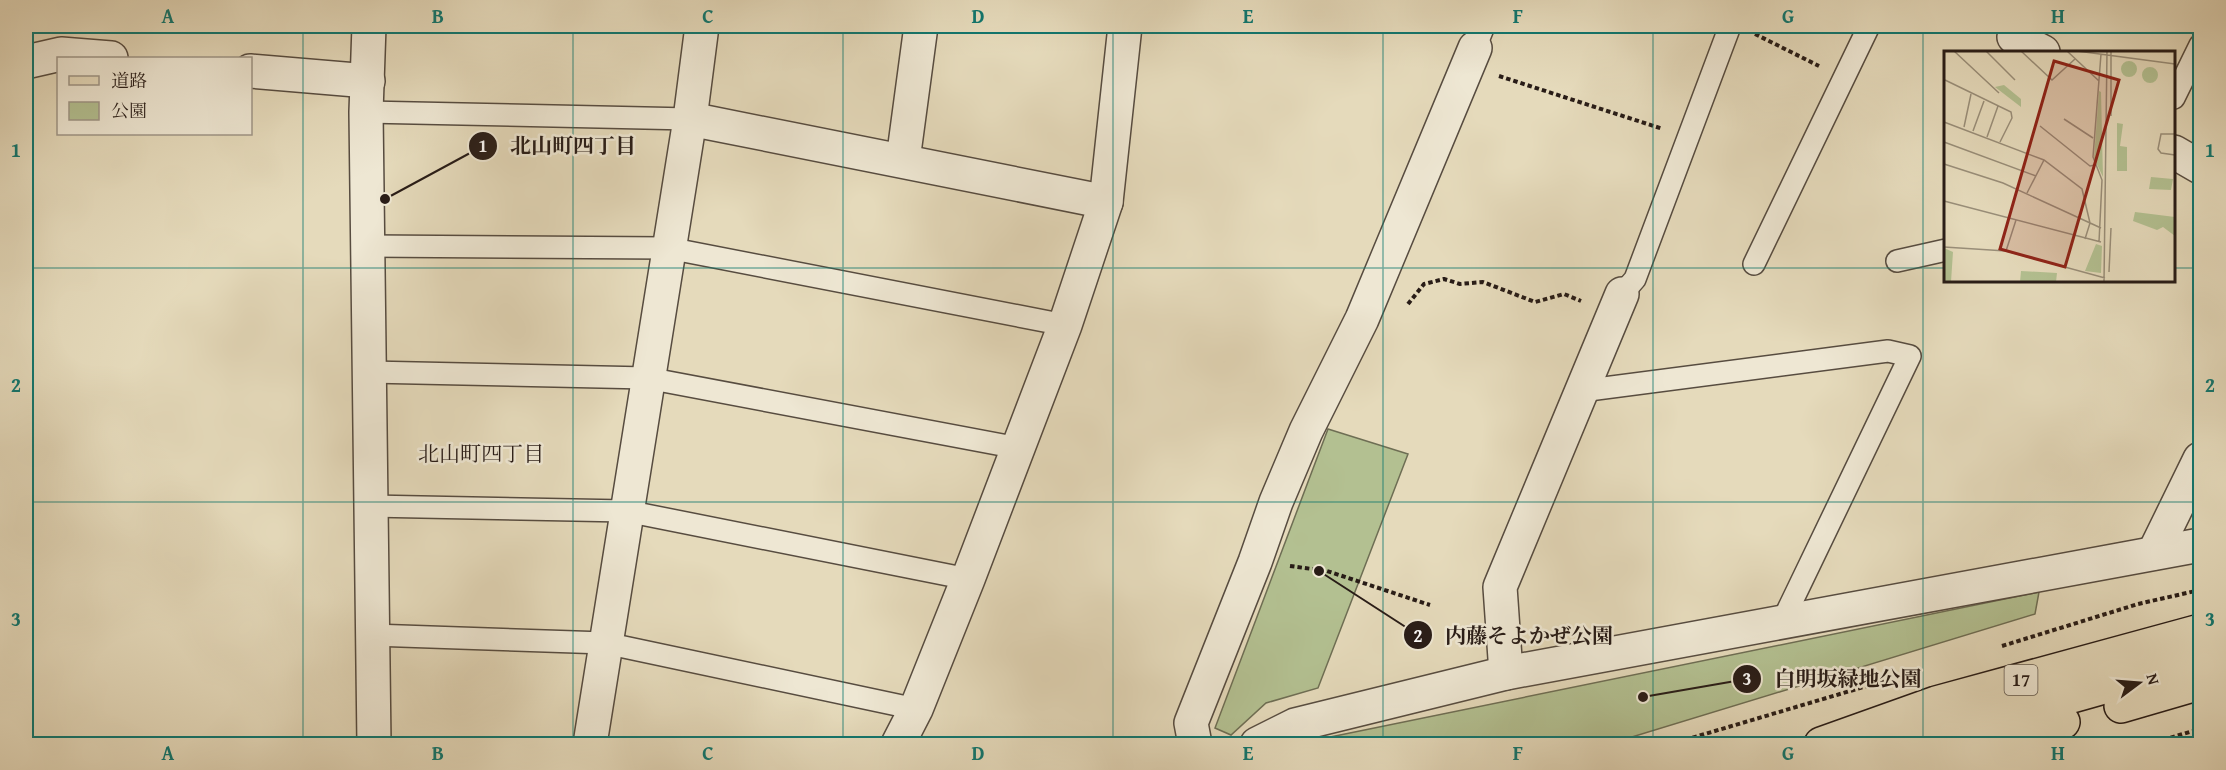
<svg xmlns="http://www.w3.org/2000/svg" width="2226" height="770" font-family="'Gentium Book Plus','Noto Serif JP',serif">
	<rect width="100%" height="100%" fill="#e5dabb"/>
	<filter id="stains"><feTurbulence type="fractalNoise" baseFrequency=".00333" numOctaves="4"/><feColorMatrix values="0 0 0 0 .2 0 0 0 0 .09 0 0 0 0 .02 0 0 0 .5 -.17"/></filter>
	<radialGradient id="worn" r=".72"><stop offset=".6" stop-color="#630" stop-opacity="0"/><stop offset="1" stop-color="#630" stop-opacity=".3"/></radialGradient>
	<g fill="#b3c091" stroke="#6e6e54" stroke-width="1.5">
		<path d="M 1328,429 L 1408,454 L 1318,688 L 1266,703 L 1231,735 L 1215,728 Z"/>
		<path d="M 2039,592 L 2035,614 L 1609,744 L 1296,744 Z"/>
	</g>
	<g fill="none" stroke-linecap="round" stroke-linejoin="round">
		<g stroke="#574c40" stroke-width="24">
			<g id="service">
				<path d="M 1475,48 L 1484,26"/>
				<path d="M 2174,98 L 2200,45"/>
				<path d="M 366,112 L 690,119"/>
				<path d="M 367,246 L 668,248 L 1065,325"/>
				<path d="M 1897,261 L 1946,250"/>
				<path d="M 1754,264 L 1869,26"/>
				<path d="M 1622,294 L 1635,279 L 1730,26"/>
				<path d="M 369,372 L 647,378 L 1018,448"/>
				<path d="M 1581,391 L 1888,351 L 1910,356 L 1782,622"/>
				<path d="M 370,506 L 626,511 L 968,579"/>
				<path d="M 372,635 L 605,643 L 916,709"/>
			</g>
		</g>
		<g stroke="#574c40" stroke-width="36">
			<g id="minor">
				<path d="M 369,26 L 366,112 L 374,744"/>
				<path d="M 2020,26 L 2014,37 L 2043,52"/>
				<path d="M 26,62 L 61,54 L 111,58"/>
				<path d="M 250,71 L 368,81"/>
				<path d="M 690,119 L 1106,202"/>
				<path d="M 2174,152 L 2200,167"/>
				<path d="M 903,160 L 921,26"/>
				<path d="M 2154,553 L 2200,459"/>
				<path d="M 1506,673 L 1500,587 L 1622,294"/>
				<path d="M 590,744 L 690,119 L 702,26"/>
				<path d="M 898,744 L 916,709 L 968,579 L 1065,325 L 1106,202 L 1125,26"/>
				<path d="M 1195,744 L 1191,723 L 1255,562 L 1276,502 L 1306,431 L 1362,319 L 1475,48"/>
				<path d="M 1257,744 L 1295,725 L 1506,673 L 2200,545"/>
			</g>
		</g>
		<g stroke="#281c17" stroke-width="36">
			<g id="primary">
				<path d="M 2121,706 L 2200,683"/>
				<path d="M 1891,733 C 1998,722 2098,688 2200,659"/>
				<path d="M 1821,744 L 1936,703 L 2200,631"/>
				<path d="M 1985,744 L 2063,722"/>
			</g>
		</g>
		<g stroke="#281c17" stroke-width="4" stroke-dasharray="4.5 3" stroke-linecap="butt">
			<path d="M 1755,34 L 1819,66"/>
			<path d="M 1499,76 L 1663,129"/>
			<path d="M 1408,304 L 1424,284 L 1444,279 L 1460,284 L 1483,282 L 1535,302 L 1564,294 L 1581,301"/>
			<path d="M 1290,566 L 1327,571 L 1430,605"/>
			<path d="M 2002,646 L 2138,604 L 2200,590"/>
			<path d="M 1671,744 L 1894,678"/>
			<path d="M 2149,744 L 2200,729"/>
		</g>
		<use href="#service" stroke="#eee7d3" stroke-width="21"/>
		<use href="#minor" stroke="#eee7d3" stroke-width="33"/>
		<use href="#primary" stroke="#e5dabb" stroke-width="33"/>
	</g>
	<path fill="none" stroke="#0f766e" stroke-width="1.5" stroke-opacity="0.55" d="M 303,26 L 303,744M 573,26 L 573,744M 843,26 L 843,744M 1113,26 L 1113,744M 1383,26 L 1383,744M 1653,26 L 1653,744M 1923,26 L 1923,744M 26,268 L 1946,268M 2174,268 L 2200,268M 26,502 L 2200,502"/>
	<g text-anchor="middle" stroke-width="5" stroke-linejoin="round" paint-order="stroke">
		<rect fill="#eee7d3" stroke="#63594f" stroke-width="1.5" x="2004.5" y="665" width="33" height="30" rx="4.5"/>
		<g font-size="18" font-weight="bold" fill="#281c17">
			<text x="2021" y="686">17</text>
		</g>
		<g font-size="21" fill="#281c17" stroke="#eee7d3">
			<text x="481" y="461">北山町四丁目</text>
		</g>
	</g>
	<g transform="translate(1944 51)">
		<rect width="231" height="231" fill="#e5dabb"/>
		<path d="M177 18a8 8 0 1 1 16 0a8 8 0 1 1-16 0ZM198 24a8 8 0 1 1 16 0a8 8 0 1 1-16 0ZM 60,34 L 77,48 L 77,56 L 51,36 ZM 155,40 L 157,41 L 159,126 L 150,107 ZM 173,72 L 179,73 L 176,95 L 183,96 L 183,120 L 173,120 ZM 207,126 L 229,128 L 227,139 L 205,138 ZM 191,161 L 231,166 L 231,185 L 219,176 L 213,179 L 189,170 ZM 152,193 L 158,195 L 157,222 L 141,220 ZM 0,197 L 9,201 L 7,231 L 0,231 ZM 77,220 L 113,222 L 112,231 L 76,231 Z" fill="#b3c091"/>
		<path fill="none" stroke="#998e79" stroke-width="1.5" d="M 10,0 L 55,42M 42,0 L 71,29M 77,0 L 108,29 L 131,8M 123,0 L 155,30M 133,0 L 231,13M 1,29 L 67,61 L 68,67 L 56,91M 0,47 L 0,0M 167,65 L 167,0M 120,68 L 149,87M 0,71 L 100,109 L 138,138 L 146,172 L 141,188M 96,75 L 146,115 L 151,114M 20,76 L 27,43M 29,80 L 40,50M 231,83 L 217,83 L 214,98 L 217,102 L 231,104M 43,86 L 54,55M 0,91 L 92,125M 0,113 L 59,132 L 157,177M 83,142 L 100,109M 0,150 L 157,191M 155,191 L 158,129 L 149,106 L 157,3M 0,196 L 62,200 L 161,227M 62,200 L 72,169M 165,221 L 167,177M 160,231 L 163,0"/>
		<path fill="#8f2418" fill-opacity="0.15" stroke="#8f2418" stroke-width="3" d="M 110,10 L 175,29 L 121,216 L 56,198 Z"/>
		<rect width="231" height="231" fill="none" stroke="#281c17" stroke-width="3"/>
	</g>
	<path fill="none" stroke="#281c17" stroke-width="2" d="M385 199L483 146M1319 571L1418 635M1643 697L1747 679"/>
	<g fill="#281c17" stroke="#eee7d3" stroke-width="2">
		<circle cx="385" cy="199" r="6"/>
		<circle cx="1319" cy="571" r="6"/>
		<circle cx="1643" cy="697" r="6"/>
		<circle cx="483" cy="146" r="15"/>
		<circle cx="1418" cy="635" r="15"/>
		<circle cx="1747" cy="679" r="15"/>
	</g>
	<g font-size="18" text-anchor="middle" font-weight="bold" fill="#fff">
		<text x="483" y="152">1</text>
		<text x="1418" y="642">2</text>
		<text x="1747" y="685">3</text>
	</g>
	<g font-size="21" text-anchor="middle" font-weight="bold" fill="#281c17" stroke="#eee7d3" stroke-width="5" stroke-linejoin="round" paint-order="stroke">
		<text x="573" y="153">北山町四丁目</text>
		<text x="1529" y="643">内藤そよかぜ公園</text>
		<text x="1848" y="686">白明坂緑地公園</text>
	</g>
	<rect width="2226" height="770" fill="none" stroke="#e5dabb" stroke-width="66"/>
	<rect x="57" y="57" width="195" height="78" fill="#eee7d3" stroke="#9f9688" stroke-width="1.5"/>
	<rect x="69" y="76" width="30" height="9" fill="#e5dabb" stroke="#9f9688" stroke-width="1.5"/>
	<text x="111" y="87" font-size="18" fill="#281c17">道路</text>
	<rect x="69" y="102" width="30" height="18" fill="#b3c091" stroke="#9f9688" stroke-width="1.5"/>
	<text x="111" y="117" font-size="18" fill="#281c17">公園</text>
	<g transform="translate(2139 683) rotate(74)" stroke="#eee7d3" stroke-width="4.5" paint-order="stroke">
	<path d="M0-4.5L10 22L0 15L-10 22Z" fill="#281c17"/>
	<text y="-9" font-size="16" font-weight="bold" text-anchor="middle" fill="#281c17">N</text>
	</g>
	<rect x="33" y="33" width="2160" height="704" fill="none" stroke="#0f766e" stroke-width="2"/>
	<g font-size="20" text-anchor="middle" font-weight="bold" fill="#0f766e">
		<text x="168" y="23">A</text>
		<text x="438" y="23">B</text>
		<text x="708" y="23">C</text>
		<text x="978" y="23">D</text>
		<text x="1248" y="23">E</text>
		<text x="1518" y="23">F</text>
		<text x="1788" y="23">G</text>
		<text x="2058" y="23">H</text>
		<text x="16" y="157">1</text>
		<text x="2210" y="157">1</text>
		<text x="16" y="392">2</text>
		<text x="2210" y="392">2</text>
		<text x="16" y="626">3</text>
		<text x="2210" y="626">3</text>
		<text x="168" y="760">A</text>
		<text x="438" y="760">B</text>
		<text x="708" y="760">C</text>
		<text x="978" y="760">D</text>
		<text x="1248" y="760">E</text>
		<text x="1518" y="760">F</text>
		<text x="1788" y="760">G</text>
		<text x="2058" y="760">H</text>
	</g>
	<rect width="100%" height="100%" filter="url(#stains)"/>
	<rect width="100%" height="100%" fill="url(#worn)"/>
</svg>
